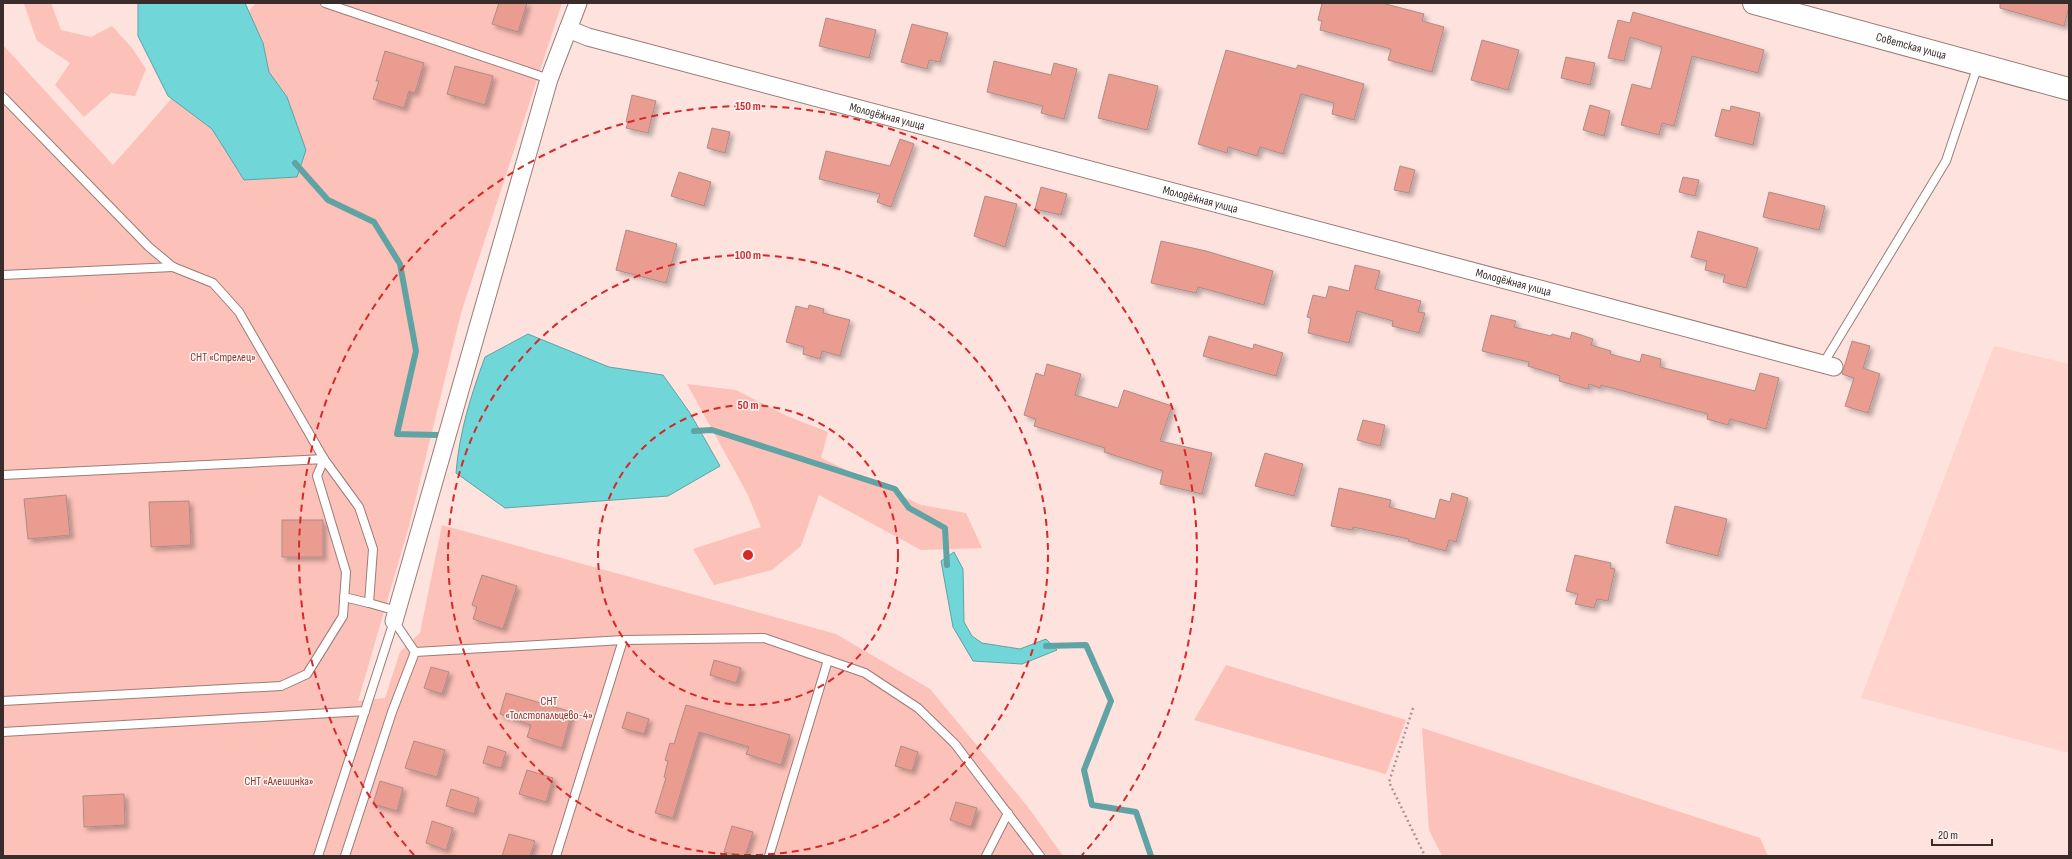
<svg xmlns="http://www.w3.org/2000/svg" width="2072" height="859" font-family="'Sofia Sans Condensed',sans-serif">
	<defs>
		<filter id="shadow"><feDropShadow dx="3.5" dy="3.5" stdDeviation="2" flood-color="#0004"/></filter>
	</defs>
	<rect width="100%" height="100%" fill="#fee2de"/>
	<path fill="#ffd4cd" d="M 1994,346 L 2069,364 L 2069,753 L 1861,698 Z"/>
	<g fill="#fcc1b8">
		<path d="M 51,3 L 61,30 L 91,37 L 112,26 L 132,48 L 146,69 L 135,96 L 111,93 L 84,117 L 55,85 L 70,63 L 37,41 L 24,4 Z"/>
		<path d="M 256,3 L 562,3 L 461,313 L 409,526 L 358,701 L 385,698 L 400,652 L 420,633 L 442,525 L 836,634 L 930,689 L 1028,807 L 1063,856 L 3,856 L 3,45 L 113,165 Z"/>
		<path d="M 687,384 L 736,390 L 787,416 L 828,432 L 821,458 L 921,505 L 966,513 L 982,548 L 921,550 L 819,495 L 801,546 L 772,570 L 714,585 L 693,549 L 761,527 L 747,493 Z"/>
		<path d="M 1226,665 L 1406,720 L 1386,774 L 1194,720 Z"/>
		<path d="M 1422,728 L 1760,838 L 1768,856 L 1442,856 L 1429,830 Z"/>
	</g>
	<g fill="#70d6d8" stroke="#60a3a4">
		<path d="M 138,3 L 245,3 L 263,43 L 269,72 L 287,97 L 306,150 L 297,177 L 244,180 L 212,129 L 168,96 L 138,36 Z"/>
		<path d="M 528,334 L 609,367 L 663,375 L 690,413 L 720,466 L 668,496 L 505,508 L 456,473 C 459,433 471,395 485,357 Z"/>
		<path d="M 954,552 L 963,569 L 964,622 L 972,636 L 982,643 L 1020,649 L 1046,639 L 1057,650 L 1022,664 L 973,661 L 953,627 L 941,561 Z"/>
	</g>
	<g fill="none" stroke-linecap="round" stroke-linejoin="round">
		<g stroke="#60a3a4" stroke-width="6">
			<path d="M 295,163 L 328,200 L 374,222 L 400,264 L 416,351 L 397,434 L 437,435"/>
			<path d="M 694,431 L 712,430 L 895,489 L 909,508 L 945,528 L 947,565"/>
			<path d="M 1046,646 L 1086,645 L 1111,701 L 1084,770 L 1092,805 L 1136,812 L 1151,856"/>
		</g>
	</g>
	<g fill="#ea9c91" stroke="#ad8d88" filter="url(#shadow)">
		<path d="M 499,3 L 527,3 L 518,32 L 492,24 Z"/>
		<path d="M 1322,3 L 1382,3 L 1424,14 L 1422,21 L 1444,27 L 1432,72 L 1388,60 L 1391,49 L 1320,30 L 1322,21 L 1318,20 Z"/>
		<path d="M 2000,3 L 2069,3 L 2069,7 L 2064,26 L 2000,8 Z"/>
		<path d="M 1633,12 L 1764,50 L 1758,73 L 1692,56 L 1674,126 L 1662,123 L 1659,135 L 1621,125 L 1632,84 L 1651,89 L 1662,47 L 1630,37 L 1624,61 L 1608,58 L 1618,20 L 1630,23 Z"/>
		<path d="M 826,18 L 876,30 L 869,58 L 819,46 Z"/>
		<path d="M 912,24 L 948,33 L 940,62 L 929,60 L 927,69 L 901,62 Z"/>
		<path d="M 1482,40 L 1519,50 L 1508,90 L 1471,80 Z"/>
		<path d="M 1226,50 L 1296,69 L 1298,65 L 1364,84 L 1354,120 L 1332,114 L 1334,103 L 1301,94 L 1283,154 L 1260,147 L 1257,156 L 1228,147 L 1227,153 L 1198,144 Z"/>
		<path d="M 385,51 L 424,63 L 415,93 L 409,91 L 404,108 L 373,99 L 379,81 L 376,81 Z"/>
		<path d="M 1566,57 L 1595,63 L 1590,85 L 1561,78 Z"/>
		<path d="M 994,61 L 1051,75 L 1054,63 L 1077,69 L 1064,119 L 1041,113 L 1043,106 L 987,92 Z"/>
		<path d="M 455,66 L 493,76 L 485,105 L 447,94 Z"/>
		<path d="M 1109,74 L 1158,86 L 1147,130 L 1098,118 Z"/>
		<path d="M 632,95 L 656,101 L 648,133 L 626,128 L 628,122 L 626,122 Z"/>
		<path d="M 1590,105 L 1610,111 L 1604,136 L 1583,130 Z"/>
		<path d="M 1731,106 L 1760,113 L 1753,145 L 1715,136 L 1722,109 L 1730,111 Z"/>
		<path d="M 712,128 L 730,132 L 725,153 L 707,148 Z"/>
		<path d="M 900,139 L 914,144 L 891,207 L 877,202 L 880,194 L 819,179 L 826,151 L 890,166 Z"/>
		<path d="M 1400,166 L 1415,170 L 1409,193 L 1394,190 Z"/>
		<path d="M 679,172 L 711,182 L 704,206 L 671,196 Z"/>
		<path d="M 1683,177 L 1699,180 L 1695,196 L 1679,192 Z"/>
		<path d="M 1041,187 L 1067,194 L 1061,215 L 1035,209 Z"/>
		<path d="M 1769,192 L 1825,206 L 1819,230 L 1763,217 Z"/>
		<path d="M 985,196 L 1017,204 L 1005,247 L 974,236 Z"/>
		<path d="M 626,230 L 677,244 L 666,283 L 616,270 Z"/>
		<path d="M 1698,231 L 1758,248 L 1746,288 L 1723,282 L 1725,275 L 1705,270 L 1707,261 L 1691,257 Z"/>
		<path d="M 1161,241 L 1206,251 L 1273,271 L 1264,305 L 1198,287 L 1196,293 L 1151,283 Z"/>
		<path d="M 1355,265 L 1380,271 L 1375,289 L 1421,301 L 1418,312 L 1425,313 L 1419,333 L 1392,326 L 1393,321 L 1357,311 L 1349,343 L 1308,333 L 1311,318 L 1307,317 L 1313,295 L 1326,298 L 1329,286 L 1349,291 Z"/>
		<path d="M 809,305 L 824,309 L 823,313 L 850,320 L 840,356 L 822,351 L 820,359 L 803,354 L 804,347 L 786,342 L 796,306 L 808,309 Z"/>
		<path d="M 1491,315 L 1516,321 L 1514,327 L 1551,336 L 1552,334 L 1570,339 L 1572,332 L 1593,339 L 1591,345 L 1611,351 L 1610,354 L 1640,362 L 1642,354 L 1661,359 L 1660,367 L 1755,391 L 1760,373 L 1779,378 L 1766,429 L 1730,419 L 1728,425 L 1707,419 L 1708,414 L 1601,385 L 1600,388 L 1589,384 L 1588,389 L 1559,381 L 1560,376 L 1528,366 L 1529,362 L 1482,351 Z"/>
		<path d="M 1209,336 L 1253,349 L 1254,344 L 1283,353 L 1276,376 L 1203,356 Z"/>
		<path d="M 1852,341 L 1870,346 L 1863,368 L 1880,374 L 1868,413 L 1845,406 L 1854,378 L 1842,374 Z"/>
		<path d="M 1047,364 L 1081,374 L 1075,395 L 1118,408 L 1124,390 L 1172,406 L 1160,441 L 1212,453 L 1202,494 L 1160,484 L 1163,471 L 1104,452 L 1105,448 L 1034,426 L 1036,419 L 1024,415 L 1036,373 L 1044,376 Z"/>
		<path d="M 1363,420 L 1385,425 L 1380,446 L 1357,440 Z"/>
		<path d="M 1265,453 L 1303,464 L 1294,496 L 1255,486 Z"/>
		<path d="M 1339,488 L 1391,500 L 1389,507 L 1435,519 L 1440,499 L 1450,502 L 1452,493 L 1468,498 L 1456,542 L 1449,540 L 1446,551 L 1408,541 L 1409,539 L 1353,527 L 1352,530 L 1331,526 Z"/>
		<path d="M 66,495 L 70,535 L 28,539 L 24,499 Z"/>
		<path d="M 189,501 L 191,545 L 151,547 L 149,502 Z"/>
		<path d="M 1675,506 L 1727,519 L 1718,556 L 1666,543 Z"/>
		<rect x="282" y="520" width="41" height="37"/>
		<path d="M 1575,555 L 1611,563 L 1610,568 L 1615,569 L 1608,601 L 1597,599 L 1594,608 L 1575,604 L 1578,594 L 1566,591 Z"/>
		<path d="M 482,575 L 517,586 L 503,629 L 473,619 L 477,607 L 472,605 Z"/>
		<path d="M 714,660 L 741,668 L 736,683 L 710,675 Z"/>
		<path d="M 431,667 L 449,672 L 442,694 L 424,688 Z"/>
		<path d="M 506,693 L 572,712 L 562,748 L 527,737 L 531,725 L 500,714 Z"/>
		<path d="M 686,705 L 790,735 L 781,765 L 746,754 L 749,747 L 699,732 L 673,818 L 655,813 L 666,778 L 664,777 L 668,761 L 665,760 L 670,743 L 674,744 Z"/>
		<path d="M 627,712 L 649,719 L 644,734 L 622,728 Z"/>
		<path d="M 414,741 L 445,750 L 437,777 L 405,768 Z"/>
		<path d="M 488,746 L 506,752 L 501,768 L 483,763 Z"/>
		<path d="M 901,746 L 918,752 L 912,771 L 895,766 Z"/>
		<path d="M 527,770 L 553,778 L 546,802 L 519,794 Z"/>
		<path d="M 380,781 L 403,788 L 397,811 L 373,804 Z"/>
		<path d="M 451,789 L 479,798 L 474,814 L 446,806 Z"/>
		<path d="M 124,794 L 125,825 L 84,827 L 83,796 Z"/>
		<path d="M 956,802 L 977,808 L 971,827 L 950,820 Z"/>
		<path d="M 432,821 L 453,828 L 446,850 L 426,843 Z"/>
		<path d="M 732,826 L 753,832 L 745,856 L 724,852 Z"/>
		<path d="M 509,834 L 535,841 L 530,856 L 502,856 Z"/>
	</g>
	<g fill="none" stroke-linecap="round" stroke-linejoin="round">
		<g stroke="#9b7c77" stroke-width="10">
			<g id="lane">
				<path d="M 325,3 L 549,79"/>
				<path d="M 3,97 L 149,247 L 173,267 L 213,283 L 239,312 L 324,459 L 359,507 L 373,549 L 369,603 L 397,611"/>
				<path d="M 3,275 L 173,267"/>
				<path d="M 1823,364 L 1946,161 L 1978,65"/>
				<path d="M 3,475 L 324,459 L 317,476 L 346,572 L 343,616 L 307,674 L 281,686 L 3,701"/>
				<path d="M 344,597 L 369,603"/>
				<path d="M 415,652 L 623,640 L 764,638 L 865,673 L 918,708 L 955,744 L 1040,856"/>
				<path d="M 3,732 L 365,711"/>
				<path d="M 318,856 L 394,621"/>
				<path d="M 345,856 L 392,712 L 415,652 L 394,621"/>
				<path d="M 556,856 L 623,640"/>
				<path d="M 769,856 L 828,660"/>
				<path d="M 986,856 L 1008,813"/>
			</g>
		</g>
		<g stroke="#9b7c77" stroke-width="19">
			<g id="street">
				<path id="s1" d="M 568,29 L 588,37 L 1834,367"/>
				<path d="M 394,621 L 549,79 L 578,3"/>
			</g>
		</g>
		<g stroke="#9b7c77" stroke-width="24">
			<g id="secondary">
				<path id="s2" d="M 1754,3 L 2069,89"/>
			</g>
		</g>
		<path stroke="#a89390" stroke-width="2.5" stroke-dasharray="2 3" stroke-linecap="butt" d="M 1413,708 L 1389,782 L 1425,856"/>
		<use href="#lane" stroke="#fff" stroke-width="8"/>
		<use href="#street" stroke="#fff" stroke-width="17"/>
		<use href="#secondary" stroke="#fff" stroke-width="22"/>
	</g>
	<g fill="none" stroke="#d62828" stroke-width="2" stroke-dasharray="7 5">
		<circle cx="748" cy="555" r="150"/>
		<circle cx="748" cy="555" r="300"/>
		<path d="M414 855A449 449 0 1 1 1082 855"/>
	</g>
	<g text-anchor="middle" stroke-width="3" stroke-linejoin="round" paint-order="stroke">
		<g font-size="12" fill="#392c2a" stroke="#fcf5f4">
			<text dy="4" stroke="none"><textPath href="#s2" startOffset="163">Советская улица</textPath></text>
			<text dy="4" stroke="none"><textPath href="#s1" startOffset="331">Молодёжная улица</textPath></text>
			<text dy="4" stroke="none"><textPath href="#s1" startOffset="655">Молодёжная улица</textPath></text>
			<text dy="4" stroke="none"><textPath href="#s1" startOffset="979">Молодёжная улица</textPath></text>
		</g>
		<g font-size="12" fill="#90352d" stroke="#fcf5f4">
			<text x="223" y="361">СНТ «Стрелец»</text>
			<text x="549" y="705">СНТ<tspan x="549" dy="14">«Толстопальцево-4»</tspan></text>
			<text x="279" y="785">СНТ «Алешинка»</text>
		</g>
	</g>
	<circle cx="748" cy="555" r="6" fill="#d62828" stroke="#fcf5f4" stroke-width="2"/>
	<g font-size="12" text-anchor="middle" font-weight="bold" fill="#d62828" stroke="#fcf5f4" stroke-width="3" stroke-linejoin="round" paint-order="stroke">
		<text x="748" y="110">150 m</text>
		<text x="748" y="259">100 m</text>
		<text x="748" y="409">50 m</text>
	</g>
	<rect width="2072" height="859" fill="none" stroke="#392c2a" stroke-width="8"/>
	<path d="M1932 839v6h60v-6" fill="none" stroke="#392c2a" stroke-width="2"/>
	<text x="1938" y="839" font-size="12" fill="#392c2a" stroke="#fcf5f4" stroke-width="3" paint-order="stroke">20 m</text>
</svg>
